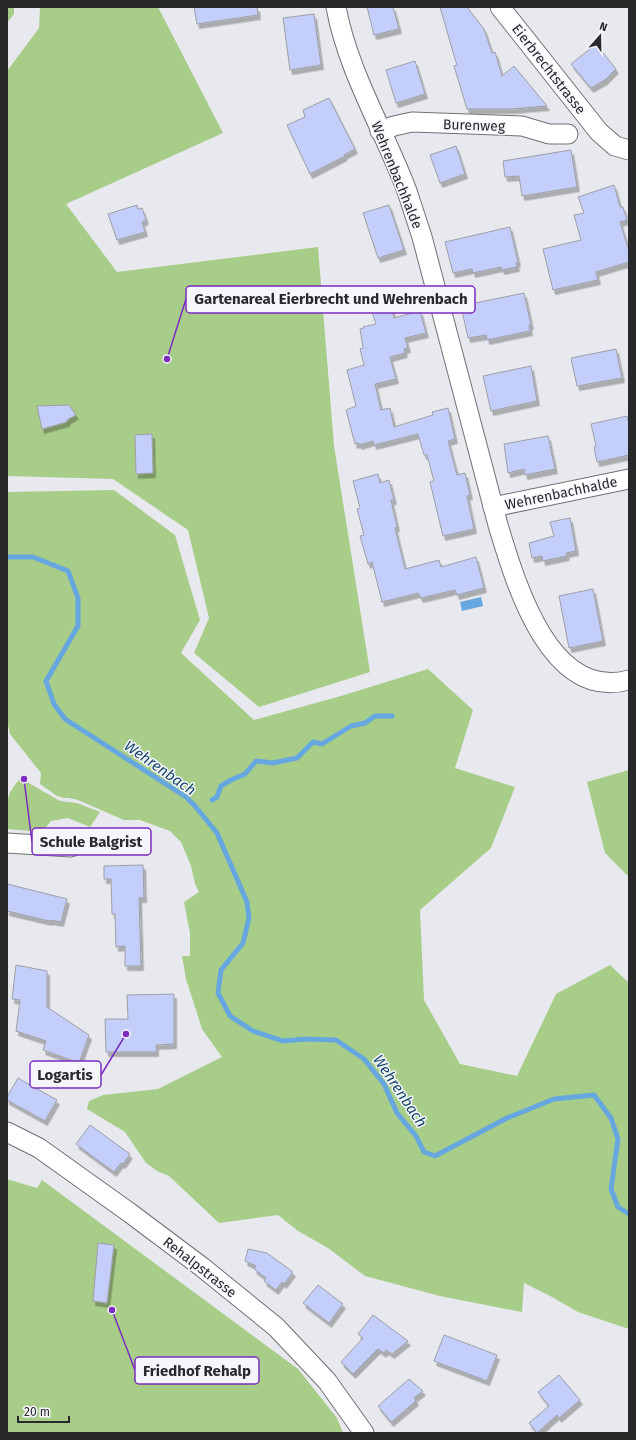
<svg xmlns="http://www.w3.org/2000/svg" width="636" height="1440" font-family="'Fira Sans',sans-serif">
	<defs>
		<filter id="shadow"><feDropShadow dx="2.5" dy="4.5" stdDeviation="0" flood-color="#0004"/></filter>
	</defs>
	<rect width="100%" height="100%" fill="#e8e9ee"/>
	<g fill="#a8cd88">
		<path d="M 7,7 L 14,7 L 14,14 L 7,23 Z"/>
		<path d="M 40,7 L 158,7 L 223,133 L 66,204 L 117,272 L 318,247 L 334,446 L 370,672 L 259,707 L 194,653 L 209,618 L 188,530 L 113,479 L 7,476 L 7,71 L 39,28 Z"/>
		<path d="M 114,490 L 175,535 L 200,620 L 181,653 L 254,720 L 341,696 L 428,669 L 473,710 L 455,768 L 515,787 L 491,848 L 420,910 L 424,1000 L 460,1064 L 517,1076 L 556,994 L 610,965 L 629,983 L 629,1329 L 578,1312 L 552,1297 L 524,1283 L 522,1312 L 440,1296 L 365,1276 L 328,1248 L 298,1231 L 278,1215 L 219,1223 L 169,1176 L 157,1171 L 146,1163 L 125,1132 L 87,1109 L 89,1101 L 103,1095 L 158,1089 L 222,1057 L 202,1029 L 186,979 L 182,956 L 190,956 L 190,933 L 184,902 L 199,892 L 195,884 L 191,866 L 181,842 L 170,831 L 140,820 L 124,820 L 78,800 L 69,798 L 64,798 L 57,796 L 40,784 L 41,773 L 10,734 L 7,720 L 7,492 Z"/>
		<path d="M 629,770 L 629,877 L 605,853 L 587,782 Z"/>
		<path d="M 20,778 L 60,801 L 77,803 L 100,812 L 90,827 L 68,818 L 51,821 L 42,832 L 7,829 L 7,802 L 10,792 Z"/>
		<path d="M 7,1179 L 37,1188 L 42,1180 L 298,1369 L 337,1418 L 343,1433 L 7,1433 Z"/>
	</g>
	<path fill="#67a7df" d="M 481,597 L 483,606 L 462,611 L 460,602 Z"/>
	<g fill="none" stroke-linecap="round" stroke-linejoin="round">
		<g stroke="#67a7df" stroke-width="5">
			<path d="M 7,557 L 33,557 L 68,571 L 78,598 L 78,626 L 46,681 L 54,704 L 65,719 L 186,797 L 195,806 L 217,833 L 247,902 L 249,918 L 243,943 L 221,970 L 218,993 L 230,1016 L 253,1031 L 283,1041 L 306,1039 L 336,1040 L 364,1059 L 384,1084 L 397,1113 L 416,1136 L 424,1152 L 435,1156 L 507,1118 L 554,1099 L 594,1095 L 611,1118 L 618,1139 L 611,1189 L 618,1207 L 629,1214"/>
			<path d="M 212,800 L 217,797 L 221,786 L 231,780 L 245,774 L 256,761 L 273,763 L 297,758 L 313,742 L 322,744 L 351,726 L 365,723 L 375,716 L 392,716"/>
		</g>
	</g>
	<g fill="#c3cefb" stroke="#9e9fa4" filter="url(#shadow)">
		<path d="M 194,7 L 257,7 L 258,15 L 197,24 Z"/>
		<path d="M 367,7 L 393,7 L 399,29 L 374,35 Z"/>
		<path d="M 440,7 L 467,7 L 484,29 L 492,53 L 495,52 L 502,76 L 514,66 L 547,106 L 512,109 L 467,109 L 454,66 L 457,65 L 455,59 Z"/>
		<path d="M 314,14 L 321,65 L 290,70 L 283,18 Z"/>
		<path d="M 596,44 L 616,69 L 605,80 L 591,88 L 571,64 Z"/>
		<path d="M 415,61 L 425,94 L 396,103 L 386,70 Z"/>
		<path d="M 329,98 L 355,149 L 344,155 L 345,156 L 310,174 L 287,125 L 305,117 L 303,110 Z"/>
		<path d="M 456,146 L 465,174 L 440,183 L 430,155 Z"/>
		<path d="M 571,150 L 577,187 L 522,196 L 519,176 L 505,177 L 503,161 Z"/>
		<path d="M 614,185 L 620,207 L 623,207 L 627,220 L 620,222 L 629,251 L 629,262 L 596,272 L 598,280 L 553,290 L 543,249 L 581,240 L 574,215 L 584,213 L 578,197 Z"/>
		<path d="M 137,205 L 138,209 L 142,208 L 146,220 L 142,222 L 145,232 L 117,240 L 108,214 Z"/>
		<path d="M 389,205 L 404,250 L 378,258 L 363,213 Z"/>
		<path d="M 510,227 L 518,262 L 516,263 L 517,267 L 502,270 L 501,267 L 473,273 L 472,269 L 453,273 L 445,242 Z"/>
		<path d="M 524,293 L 531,325 L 529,325 L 530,331 L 487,340 L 486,335 L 468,338 L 461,306 Z"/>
		<path d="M 391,304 L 394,318 L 420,311 L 426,333 L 405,338 L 408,348 L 404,349 L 405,353 L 390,357 L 396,379 L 375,384 L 381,410 L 390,408 L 394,427 L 433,415 L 432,412 L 448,408 L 455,439 L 448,441 L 457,475 L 465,473 L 470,495 L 467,496 L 474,529 L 443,536 L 430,482 L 434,481 L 427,455 L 424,455 L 418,434 L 374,445 L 373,441 L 359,445 L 359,443 L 355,444 L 346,410 L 356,406 L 347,370 L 364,365 L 360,349 L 363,348 L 360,329 L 364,328 L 363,327 L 376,324 L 371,308 Z"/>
		<path d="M 616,349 L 622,378 L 577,386 L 571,358 Z"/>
		<path d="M 531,366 L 537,401 L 491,411 L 483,376 Z"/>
		<path d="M 69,405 L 76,415 L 67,420 L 67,422 L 42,429 L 37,406 Z"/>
		<path d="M 627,416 L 629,424 L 629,455 L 597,462 L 594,447 L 596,446 L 591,424 Z"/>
		<path d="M 152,434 L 153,473 L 136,474 L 135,435 Z"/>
		<path d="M 548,436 L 555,469 L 525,475 L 524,469 L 508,473 L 504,444 Z"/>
		<path d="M 378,474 L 380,483 L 389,480 L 394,500 L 391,500 L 397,527 L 395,528 L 405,569 L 439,560 L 441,567 L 476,557 L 484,588 L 457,595 L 455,590 L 421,598 L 418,593 L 382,602 L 372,562 L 368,564 L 360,536 L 364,535 L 357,509 L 360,508 L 353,481 Z"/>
		<path d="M 570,518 L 576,551 L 566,553 L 567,556 L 543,561 L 542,556 L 532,558 L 529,543 L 554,536 L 550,522 Z"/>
		<path d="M 593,589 L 603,641 L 569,648 L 559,596 Z"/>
		<path d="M 143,865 L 144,898 L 139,898 L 141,966 L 125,966 L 125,946 L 116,947 L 115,914 L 112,914 L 111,879 L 104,879 L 104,866 Z"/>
		<path d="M 7,884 L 67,899 L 61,922 L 50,920 L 49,921 L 7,911 Z"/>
		<path d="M 16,965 L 47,971 L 47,1007 L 89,1035 L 79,1063 L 43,1050 L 46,1041 L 16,1031 L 20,1000 L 12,999 Z"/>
		<path d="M 174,994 L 174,1044 L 156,1045 L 156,1052 L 106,1052 L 105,1019 L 128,1019 L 127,995 Z"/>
		<path d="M 18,1078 L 57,1100 L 45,1121 L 7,1100 L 7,1097 Z"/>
		<path d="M 90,1125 L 130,1154 L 123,1164 L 121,1163 L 114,1172 L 76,1144 Z"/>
		<path d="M 98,1243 L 114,1245 L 107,1303 L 93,1301 Z"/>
		<path d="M 248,1249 L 267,1253 L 293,1272 L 284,1284 L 282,1282 L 276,1290 L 264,1281 L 266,1278 L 254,1269 L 256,1266 L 245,1261 Z"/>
		<path d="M 318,1285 L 343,1304 L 329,1323 L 303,1303 Z"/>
		<path d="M 373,1315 L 408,1341 L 392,1354 L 386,1350 L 384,1353 L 378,1349 L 353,1374 L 341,1362 L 363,1338 L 358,1334 Z"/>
		<path d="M 444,1335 L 497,1355 L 487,1381 L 434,1361 Z"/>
		<path d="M 559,1375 L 580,1400 L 559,1418 L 557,1415 L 537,1433 L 529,1423 L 549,1406 L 538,1392 Z"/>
		<path d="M 409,1379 L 423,1391 L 414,1398 L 416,1401 L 391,1422 L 378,1406 Z"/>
	</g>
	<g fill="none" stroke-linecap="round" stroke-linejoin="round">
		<g stroke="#707176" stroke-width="21">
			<g id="minor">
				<path d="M 336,7 C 348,72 384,130 407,191 C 412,206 417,222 422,237 L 498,525 C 515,581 549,702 629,680"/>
				<path d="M 500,7 L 599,132 L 615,146 L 629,150"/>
				<path d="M 380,131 L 394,126 L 412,122 L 522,126 L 549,134 L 568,134"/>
				<path d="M 493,507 L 629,479"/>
				<path d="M 7,843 L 71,847"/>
				<path d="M 7,1132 L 39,1148 L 130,1213 L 202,1267 L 276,1327 L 327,1381 L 364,1433"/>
			</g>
		</g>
		<use href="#minor" stroke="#fff" stroke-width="19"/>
	</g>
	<g text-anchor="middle" stroke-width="3" stroke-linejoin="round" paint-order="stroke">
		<g font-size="14" fill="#29292b" stroke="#f5f6fb">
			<text transform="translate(549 69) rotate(52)" y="5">Eierbrechtstrasse</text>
			<text transform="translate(474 125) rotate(2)" y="5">Burenweg</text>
			<text transform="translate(397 175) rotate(68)" y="5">Wehrenbachhalde</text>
			<text transform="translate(561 493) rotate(-12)" y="5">Wehrenbachhalde</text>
			<text transform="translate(200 1267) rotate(38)" y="5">Rehalpstrasse</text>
		</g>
		<g font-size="15" font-style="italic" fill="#17476c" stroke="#f5f6fb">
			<text transform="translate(160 768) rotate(35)" y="5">Wehrenbach</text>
			<text transform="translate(400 1091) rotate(56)" y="5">Wehrenbach</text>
		</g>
	</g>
	<path fill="none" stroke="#7b2cbf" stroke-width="1.5" d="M167 359L186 299M24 779L32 842M126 1034L101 1075M112 1310L135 1370"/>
	<g fill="#7b2cbf" stroke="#f5f6fb" stroke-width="1.5">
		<circle cx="167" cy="359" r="4"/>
		<circle cx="24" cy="779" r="4"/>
		<circle cx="126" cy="1034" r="4"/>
		<circle cx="112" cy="1310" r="4"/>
	</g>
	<g fill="#f5f6fb" stroke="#7b2cbf" stroke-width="1.5">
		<rect x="186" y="286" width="289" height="27" rx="4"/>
		<rect x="32" y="828" width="119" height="27" rx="4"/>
		<rect x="30" y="1061" width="71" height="27" rx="4"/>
		<rect x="135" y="1357" width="124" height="27" rx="4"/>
	</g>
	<g font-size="15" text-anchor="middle" font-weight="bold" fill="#29292b">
		<text x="331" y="304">Gartenareal Eierbrecht und Wehrenbach</text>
		<text x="91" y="847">Schule Balgrist</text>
		<text x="65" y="1080">Logartis</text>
		<text x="197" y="1376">Friedhof Rehalp</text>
	</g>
	<rect width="636" height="1440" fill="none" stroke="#29292b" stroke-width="16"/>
	<g transform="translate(600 36) rotate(20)" stroke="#f5f6fb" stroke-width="3" paint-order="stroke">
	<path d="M0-3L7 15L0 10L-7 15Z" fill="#29292b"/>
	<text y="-6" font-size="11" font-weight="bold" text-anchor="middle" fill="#29292b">N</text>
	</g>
	<path d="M18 1416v6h51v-6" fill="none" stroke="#29292b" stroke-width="2"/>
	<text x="24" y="1416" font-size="12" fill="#29292b" stroke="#f5f6fb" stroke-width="3" paint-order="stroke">20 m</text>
</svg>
